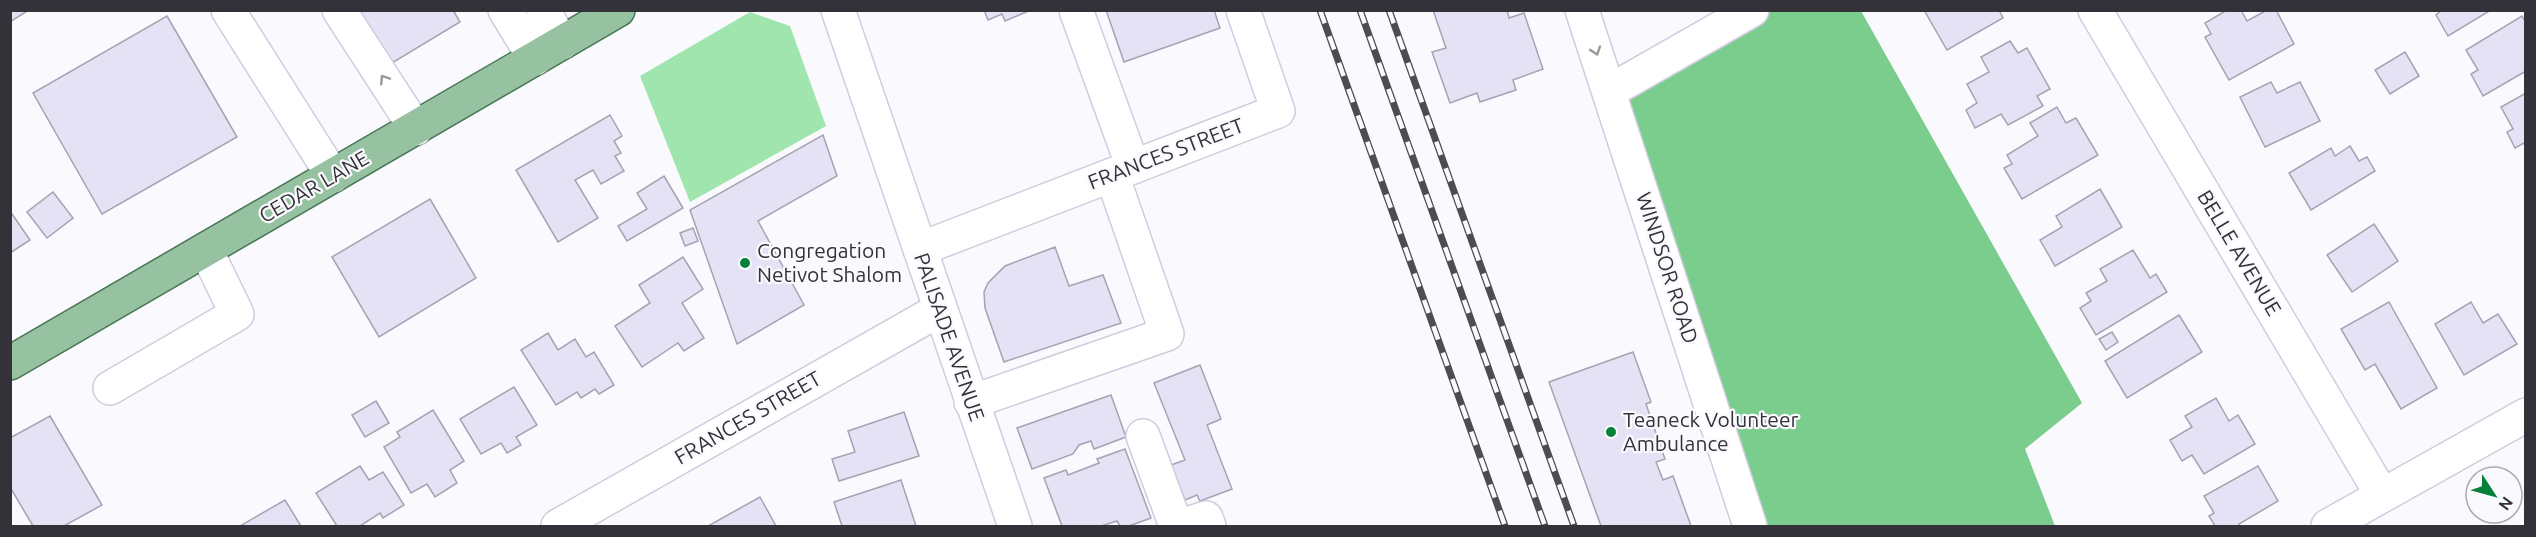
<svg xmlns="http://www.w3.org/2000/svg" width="2536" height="537" font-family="Ubuntu,sans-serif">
	<rect width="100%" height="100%" fill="#fafafe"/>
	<path fill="#9fe5ad" d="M 750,12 L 790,26 L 826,126 L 690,202 L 640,76 Z"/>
	<path fill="#7acd8d" d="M 1752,11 L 1861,11 L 2082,403 L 2025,449 L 2055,526 L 1739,526 L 1610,91 Z"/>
	<g fill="#e4e2f4" stroke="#a5a3b3" stroke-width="1.5">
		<path d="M 10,10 L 29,10 L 10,22 Z"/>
		<path d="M 347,10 L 453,10 L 460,22 L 382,69 Z"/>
		<path d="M 984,10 L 1031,10 L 1005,21 L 1002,14 L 988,20 Z"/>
		<path d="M 1106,10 L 1214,10 L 1220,28 L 1124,62 Z"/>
		<path d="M 1433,10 L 1507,10 L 1509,18 L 1524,13 L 1543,69 L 1513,80 L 1516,90 L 1480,102 L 1477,93 L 1450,103 L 1432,52 L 1446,48 Z"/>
		<path d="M 1924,10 L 1999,10 L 2003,18 L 1947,50 Z"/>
		<path d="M 2227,10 L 2241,10 L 2247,21 L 2267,10 L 2276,10 L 2294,44 L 2229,80 L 2205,37 L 2211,34 L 2205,23 Z"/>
		<path d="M 2442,10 L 2491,10 L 2448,36 L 2436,15 Z"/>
		<path d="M 167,16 L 237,137 L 102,214 L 33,93 Z"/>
		<path d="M 2522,16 L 2526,23 L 2526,71 L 2483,96 L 2471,74 L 2478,70 L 2466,50 Z"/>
		<path d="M 2010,41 L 2018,53 L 2027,48 L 2050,89 L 2037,96 L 2043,106 L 2008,125 L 2001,114 L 1975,128 L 1966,110 L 1977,103 L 1967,84 L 1989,72 L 1981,57 Z"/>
		<path d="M 2405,52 L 2419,76 L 2390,94 L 2375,70 Z"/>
		<path d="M 2271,82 L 2277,93 L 2300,82 L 2320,121 L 2265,147 L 2240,97 Z"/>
		<path d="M 2526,93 L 2526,142 L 2515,148 L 2507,132 L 2513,129 L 2501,107 Z"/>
		<path d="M 2057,107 L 2066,123 L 2076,118 L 2098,155 L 2022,199 L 2004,168 L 2012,164 L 2007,155 L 2038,136 L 2030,123 Z"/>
		<path d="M 610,115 L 622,136 L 614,141 L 621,153 L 615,156 L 624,171 L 601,184 L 593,170 L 575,180 L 598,218 L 558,242 L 516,170 Z"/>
		<path d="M 823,135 L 837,176 L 758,221 L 804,305 L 737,344 L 690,210 Z"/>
		<path d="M 2350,146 L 2359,161 L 2367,157 L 2375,171 L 2311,210 L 2289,173 L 2331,148 L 2335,156 Z"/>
		<path d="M 664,176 L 683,208 L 627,241 L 618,226 L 647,209 L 637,193 Z"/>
		<path d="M 2100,189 L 2122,227 L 2055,266 L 2040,240 L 2062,227 L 2056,216 Z"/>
		<path d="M 53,192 L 73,218 L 47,238 L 27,212 Z"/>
		<path d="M 430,199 L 476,278 L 379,337 L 332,257 Z"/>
		<path d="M 10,211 L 30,240 L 10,253 Z"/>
		<path d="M 2374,224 L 2398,261 L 2352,292 L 2327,255 Z"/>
		<path d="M 693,228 L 698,241 L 685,246 L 680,233 Z"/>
		<path d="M 1055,247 L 1069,286 L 1103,275 L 1121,323 L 1004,362 L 985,308 L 984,292 L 988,283 L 1005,266 Z"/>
		<path d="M 2133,250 L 2150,278 L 2156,274 L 2167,292 L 2096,335 L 2080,308 L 2091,301 L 2086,293 L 2107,281 L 2100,269 Z"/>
		<path d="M 683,257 L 703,289 L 682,303 L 704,338 L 684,351 L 678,343 L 642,367 L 615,326 L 650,303 L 639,285 Z"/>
		<path d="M 2389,302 L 2437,388 L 2401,409 L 2375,364 L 2365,370 L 2341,329 Z"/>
		<path d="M 2471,302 L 2483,323 L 2498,314 L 2517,344 L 2464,375 L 2435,324 Z"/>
		<path d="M 2179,315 L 2202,352 L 2127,398 L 2105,361 Z"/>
		<path d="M 2112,332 L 2118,342 L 2106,350 L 2099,339 Z"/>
		<path d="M 548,333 L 558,350 L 575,339 L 586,357 L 594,352 L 614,385 L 599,394 L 595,389 L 581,398 L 577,392 L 556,405 L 521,350 Z"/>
		<path d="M 1633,352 L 1651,402 L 1646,404 L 1665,459 L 1656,462 L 1663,480 L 1673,476 L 1691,526 L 1601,526 L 1549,382 Z"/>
		<path d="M 1200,365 L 1221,419 L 1207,425 L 1232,489 L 1200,501 L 1197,495 L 1185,500 L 1171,465 L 1185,460 L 1154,383 Z"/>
		<path d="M 514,387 L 537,425 L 516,437 L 521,445 L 507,453 L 501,443 L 481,454 L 460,419 Z"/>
		<path d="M 1111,395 L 1126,437 L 1094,449 L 1091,441 L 1079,445 L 1073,454 L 1032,469 L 1017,428 Z"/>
		<path d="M 2216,398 L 2229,421 L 2238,415 L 2255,444 L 2204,474 L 2192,455 L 2182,461 L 2170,440 L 2192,427 L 2185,416 Z"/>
		<path d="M 376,401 L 389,423 L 365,437 L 352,415 Z"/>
		<path d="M 433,410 L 464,461 L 450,470 L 457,483 L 435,497 L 427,484 L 411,493 L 384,447 L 400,437 L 397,432 Z"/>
		<path d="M 904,412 L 919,456 L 839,481 L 832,459 L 855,452 L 848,431 Z"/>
		<path d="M 50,416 L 102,505 L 64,526 L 33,526 L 10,487 L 10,438 Z"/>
		<path d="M 1125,449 L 1151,518 L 1129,526 L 1120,526 L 1117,521 L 1101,526 L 1062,526 L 1044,478 L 1066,470 L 1068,475 L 1099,463 L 1097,459 Z"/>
		<path d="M 360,466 L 369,480 L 383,472 L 404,505 L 383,518 L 380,513 L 360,526 L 337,526 L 316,493 Z"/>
		<path d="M 2258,466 L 2278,501 L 2239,524 L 2240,526 L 2215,526 L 2209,516 L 2214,513 L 2204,496 Z"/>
		<path d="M 901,480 L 916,526 L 842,526 L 834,502 Z"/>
		<path d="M 760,497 L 776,526 L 708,526 Z"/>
		<path d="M 285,500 L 301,526 L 240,526 Z"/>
	</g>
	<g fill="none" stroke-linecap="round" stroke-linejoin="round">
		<g stroke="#cfcdde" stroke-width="36">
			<g id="minor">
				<path d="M 228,10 L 333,176"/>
				<path d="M 339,10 L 416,129"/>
				<path d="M 505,10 L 535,59"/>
				<path d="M 543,10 L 562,43"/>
				<path d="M 838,10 L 1015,526"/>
				<path d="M 1076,10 L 1133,167"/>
				<path d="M 1582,10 L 1750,526"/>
				<path d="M 2095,10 L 2382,495"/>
				<path d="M 1610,91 L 1752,10"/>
				<path d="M 920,249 L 1278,111 L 1243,10"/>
				<path d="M 110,388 L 237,314 L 206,250"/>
				<path d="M 971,402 L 1167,334 L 1112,175"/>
				<path d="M 1143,436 L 1176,526"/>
				<path d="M 558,526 L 939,310"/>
				<path d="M 1180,526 L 1206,518 L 1209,526"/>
				<path d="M 2328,526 L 2526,415"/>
			</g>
		</g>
		<g stroke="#467654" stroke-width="36">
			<path id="major" d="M 10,363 L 618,10"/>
		</g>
		<use href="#minor" stroke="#fff" stroke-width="33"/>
		<use href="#major" stroke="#96c2a1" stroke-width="33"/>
		<g stroke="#4d4c53" stroke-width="7">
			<g id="rail">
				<path d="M 1320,10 L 1505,526"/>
				<path d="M 1360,10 L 1545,526"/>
				<path d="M 1389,10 L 1574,526"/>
			</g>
		</g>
		<use href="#rail" stroke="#fafafe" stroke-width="4.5" stroke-dasharray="14" stroke-linecap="butt"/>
	</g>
	<defs><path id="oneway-chevron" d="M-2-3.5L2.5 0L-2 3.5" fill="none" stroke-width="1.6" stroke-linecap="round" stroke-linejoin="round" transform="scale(1.5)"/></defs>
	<g stroke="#99989c">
		<use href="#oneway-chevron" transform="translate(1596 51) rotate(71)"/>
		<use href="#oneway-chevron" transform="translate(384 79) rotate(-123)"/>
	</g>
	<g fill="#05813a" stroke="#fafafe" stroke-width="2">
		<circle cx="745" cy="263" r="6"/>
		<circle cx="1611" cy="432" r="6"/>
	</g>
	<g text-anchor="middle" stroke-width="4.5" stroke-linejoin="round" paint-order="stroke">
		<g font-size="21" fill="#333239" stroke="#fafafe">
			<text transform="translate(1166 154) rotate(-21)" y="7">FRANCES STREET</text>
			<text transform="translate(314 187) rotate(-30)" y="7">CEDAR LANE</text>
			<text transform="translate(2239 253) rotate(59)" y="7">BELLE AVENUE</text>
			<text transform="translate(1667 268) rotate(72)" y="7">WINDSOR ROAD</text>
			<text transform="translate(949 337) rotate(71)" y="7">PALISADE AVENUE</text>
			<text transform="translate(748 418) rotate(-30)" y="7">FRANCES STREET</text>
		</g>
		<g font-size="21" fill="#333239" stroke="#fafafe" text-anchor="start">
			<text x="757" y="258">Congregation<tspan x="757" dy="24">Netivot Shalom</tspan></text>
			<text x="1623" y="427">Teaneck Volunteer<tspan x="1623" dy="24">Ambulance</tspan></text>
		</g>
	</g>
	<rect width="2536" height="537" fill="none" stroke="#333239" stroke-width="24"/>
	<g transform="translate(2494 495) rotate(126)"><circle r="28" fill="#fafafe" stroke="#aaaaaf" stroke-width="1.5"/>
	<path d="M0-4.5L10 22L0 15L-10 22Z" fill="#05813a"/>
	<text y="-9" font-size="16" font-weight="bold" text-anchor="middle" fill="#333239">N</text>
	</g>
</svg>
